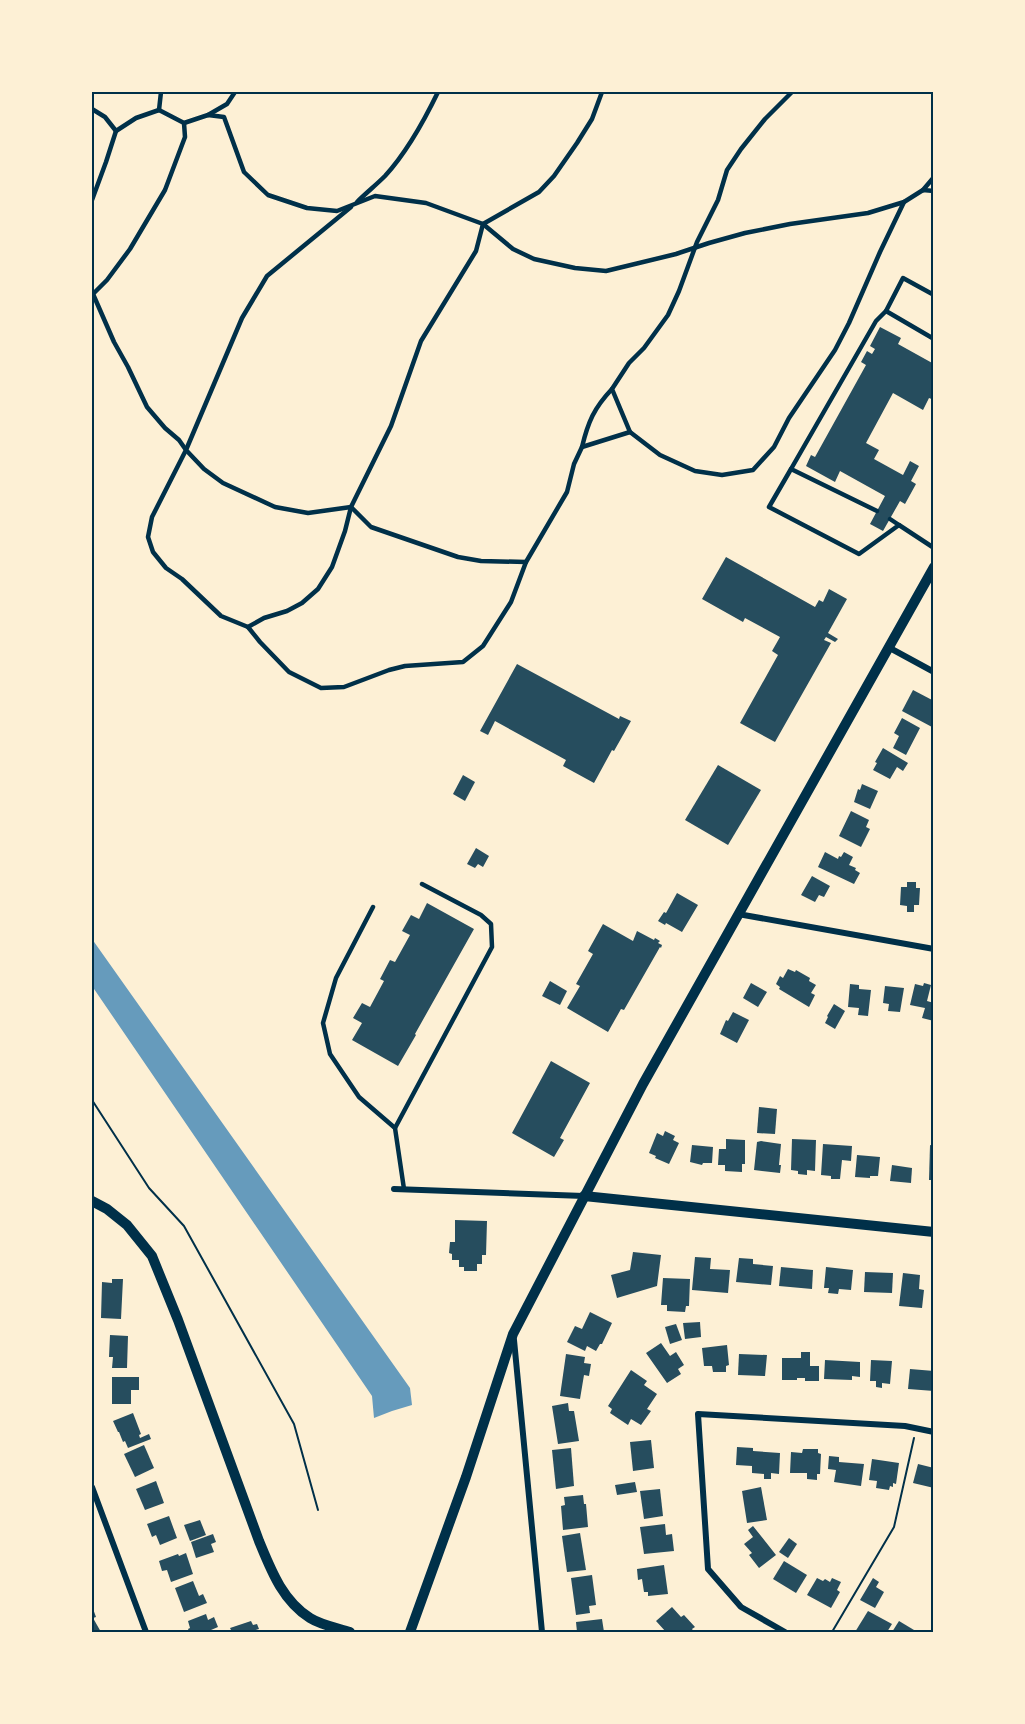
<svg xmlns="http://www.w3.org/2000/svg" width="1025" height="1724" font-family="Cabin,sans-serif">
	<rect width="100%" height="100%" fill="#fdf0d5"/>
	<path fill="#669bbc" d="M 92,939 L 410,1388 L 412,1405 L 392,1411 L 374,1418 L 372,1396 L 92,986 Z"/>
	<g fill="#264d5e">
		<path d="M 880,327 L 901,338 L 898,344 L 934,364 L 934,400 L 929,398 L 923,410 L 893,393 L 866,443 L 879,450 L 874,459 L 903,475 L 910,461 L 919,466 L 911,481 L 916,484 L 905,504 L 900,501 L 883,531 L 870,524 L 885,496 L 840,471 L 835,482 L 806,466 L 811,455 L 815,457 L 866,365 L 861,362 L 867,351 L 872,354 L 875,349 L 870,346 Z"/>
		<path d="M 726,557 L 815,607 L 819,600 L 823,602 L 829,589 L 847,599 L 828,633 L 838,639 L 835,642 L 826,637 L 824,640 L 831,643 L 775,742 L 740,723 L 778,655 L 772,651 L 780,637 L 745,618 L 743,622 L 702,599 Z"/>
		<path d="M 517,664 L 619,719 L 620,716 L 631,721 L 614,751 L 612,750 L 594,783 L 563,766 L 566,760 L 495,721 L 488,735 L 480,731 Z"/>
		<path d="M 913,690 L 934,701 L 934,725 L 932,727 L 902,711 Z"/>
		<path d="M 902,718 L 920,728 L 906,755 L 893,748 L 899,736 L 894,733 Z"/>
		<path d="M 883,748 L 908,763 L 903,771 L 897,767 L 890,779 L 873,770 L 877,763 L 875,762 Z"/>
		<path d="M 718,765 L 761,790 L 728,845 L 685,820 Z"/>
		<path d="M 463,775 L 475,782 L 465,801 L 453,794 Z"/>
		<path d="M 862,784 L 878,791 L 870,809 L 854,802 L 858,789 L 860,790 Z"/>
		<path d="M 851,811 L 869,820 L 866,827 L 870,829 L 861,847 L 839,836 Z"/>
		<path d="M 476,848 L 489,856 L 483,867 L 478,864 L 475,868 L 467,864 Z"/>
		<path d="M 825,852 L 838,859 L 839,856 L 841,857 L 844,852 L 853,857 L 849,865 L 856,868 L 855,870 L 860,873 L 854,884 L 818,867 Z"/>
		<path d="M 812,876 L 830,886 L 824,897 L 819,895 L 815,902 L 801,895 Z"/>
		<path d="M 907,882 L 916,882 L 916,888 L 920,888 L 919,905 L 914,905 L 914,912 L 907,912 L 907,906 L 900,905 L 901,887 L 907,887 Z"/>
		<path d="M 677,893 L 698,905 L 682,932 L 666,923 L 665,925 L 658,921 L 664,912 L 666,913 Z"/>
		<path d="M 427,903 L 474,929 L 415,1034 L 416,1035 L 398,1066 L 352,1040 L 362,1023 L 353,1018 L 362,1003 L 370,1007 L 384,981 L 380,979 L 390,960 L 395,962 L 410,935 L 402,931 L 411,915 L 419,919 Z"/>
		<path d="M 603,924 L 633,941 L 637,931 L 654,940 L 655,938 L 660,941 L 658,943 L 662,945 L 661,948 L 660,947 L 624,1010 L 621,1009 L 608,1032 L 567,1008 L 580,986 L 576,984 L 593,954 L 588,951 Z"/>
		<path d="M 788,969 L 795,972 L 796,970 L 810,978 L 809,981 L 816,985 L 811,993 L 815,995 L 809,1007 L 779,989 L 780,987 L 776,984 L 780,976 L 783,978 Z"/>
		<path d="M 550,981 L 567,991 L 560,1005 L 542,996 Z"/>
		<path d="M 751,983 L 767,992 L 758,1007 L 743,998 Z"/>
		<path d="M 924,983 L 931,985 L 927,1001 L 934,1003 L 934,1021 L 922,1018 L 925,1008 L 910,1005 L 915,984 L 923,986 Z"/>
		<path d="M 850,984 L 859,985 L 859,989 L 871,990 L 868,1016 L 858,1015 L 859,1008 L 848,1007 Z"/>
		<path d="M 885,986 L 904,988 L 900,1012 L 888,1011 L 889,1004 L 883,1003 Z"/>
		<path d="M 834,1004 L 845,1011 L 835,1029 L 825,1023 L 828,1017 L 827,1016 Z"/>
		<path d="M 733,1012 L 749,1020 L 737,1043 L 720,1034 L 726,1020 L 728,1021 Z"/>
		<path d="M 551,1061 L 590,1083 L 560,1138 L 564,1140 L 554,1157 L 512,1133 Z"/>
		<path d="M 759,1107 L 777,1109 L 775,1134 L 757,1133 Z"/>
		<path d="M 665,1131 L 675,1136 L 673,1140 L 679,1143 L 669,1164 L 655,1158 L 656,1156 L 649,1153 L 657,1133 L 663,1136 Z"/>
		<path d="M 726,1139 L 745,1140 L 745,1164 L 742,1164 L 742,1172 L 725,1171 L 725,1165 L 718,1165 L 719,1149 L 726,1149 Z"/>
		<path d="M 792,1139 L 816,1140 L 815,1171 L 807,1170 L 807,1175 L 798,1174 L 798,1171 L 791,1170 Z"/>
		<path d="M 761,1141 L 781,1144 L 779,1165 L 781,1165 L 780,1173 L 754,1170 L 757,1142 Z"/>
		<path d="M 823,1144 L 852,1146 L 851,1161 L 842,1160 L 840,1179 L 831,1179 L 831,1176 L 821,1175 Z"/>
		<path d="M 692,1145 L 713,1147 L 712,1163 L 703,1163 L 702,1165 L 690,1162 Z"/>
		<path d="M 930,1145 L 934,1146 L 934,1180 L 929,1180 Z"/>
		<path d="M 857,1155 L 880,1157 L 878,1176 L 870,1176 L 870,1178 L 855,1177 Z"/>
		<path d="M 892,1165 L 912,1168 L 911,1183 L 890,1181 Z"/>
		<path d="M 455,1220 L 487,1221 L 486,1255 L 482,1255 L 482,1264 L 477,1264 L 477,1271 L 464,1271 L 464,1267 L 459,1267 L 459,1260 L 452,1260 L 452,1254 L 449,1253 L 450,1242 L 455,1242 Z"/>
		<path d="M 633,1252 L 661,1255 L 657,1286 L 617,1298 L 611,1275 L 630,1270 Z"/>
		<path d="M 695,1257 L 711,1258 L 710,1269 L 730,1270 L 728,1293 L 692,1290 Z"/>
		<path d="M 739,1258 L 753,1259 L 753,1264 L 773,1266 L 771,1285 L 736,1282 Z"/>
		<path d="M 781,1267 L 813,1270 L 812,1289 L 779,1286 Z"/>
		<path d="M 826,1267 L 853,1270 L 851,1290 L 839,1289 L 838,1294 L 828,1293 L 829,1288 L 824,1288 Z"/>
		<path d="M 865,1272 L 893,1273 L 892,1293 L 864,1292 Z"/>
		<path d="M 903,1273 L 920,1275 L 919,1289 L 924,1290 L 922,1308 L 899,1306 Z"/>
		<path d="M 663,1278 L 690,1279 L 689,1306 L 686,1306 L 685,1312 L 667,1311 L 667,1305 L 661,1305 Z"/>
		<path d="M 112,1279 L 123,1279 L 121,1319 L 101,1318 L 102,1282 L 112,1283 Z"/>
		<path d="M 590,1312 L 612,1323 L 602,1344 L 600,1344 L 596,1351 L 587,1346 L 585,1351 L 567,1342 L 575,1326 L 582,1329 Z"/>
		<path d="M 700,1322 L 701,1337 L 685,1339 L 683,1323 Z"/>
		<path d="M 676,1324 L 682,1340 L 670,1344 L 665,1327 Z"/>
		<path d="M 110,1335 L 128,1336 L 127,1368 L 112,1368 L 113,1357 L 109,1357 Z"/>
		<path d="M 661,1343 L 670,1356 L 676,1352 L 684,1365 L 678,1369 L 681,1374 L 667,1383 L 646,1353 Z"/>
		<path d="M 727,1345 L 729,1365 L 726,1366 L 726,1372 L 713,1372 L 712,1366 L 704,1366 L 702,1348 Z"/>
		<path d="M 801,1352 L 810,1352 L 810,1366 L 819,1366 L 819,1381 L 805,1381 L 805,1378 L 797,1378 L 797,1380 L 782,1380 L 782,1358 L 801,1358 Z"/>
		<path d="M 566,1354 L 585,1357 L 584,1363 L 591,1364 L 589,1376 L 584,1375 L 580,1399 L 560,1396 Z"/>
		<path d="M 739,1354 L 767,1355 L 765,1376 L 738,1375 Z"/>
		<path d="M 825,1360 L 860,1362 L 860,1377 L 852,1376 L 852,1380 L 824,1379 Z"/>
		<path d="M 871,1360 L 892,1361 L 890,1384 L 882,1383 L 882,1388 L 876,1387 L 876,1381 L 870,1381 Z"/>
		<path d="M 910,1369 L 934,1371 L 934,1391 L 908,1389 Z"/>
		<path d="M 631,1370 L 647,1381 L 644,1385 L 657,1394 L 647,1409 L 651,1411 L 641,1425 L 631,1419 L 628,1425 L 610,1413 L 612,1409 L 608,1406 Z"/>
		<path d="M 112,1377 L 139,1377 L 139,1390 L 131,1390 L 131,1404 L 112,1404 Z"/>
		<path d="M 568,1403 L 569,1411 L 574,1411 L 579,1441 L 558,1444 L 552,1406 Z"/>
		<path d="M 133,1413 L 141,1434 L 139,1435 L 140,1438 L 149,1434 L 151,1439 L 128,1448 L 125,1441 L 123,1442 L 119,1432 L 118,1432 L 113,1421 Z"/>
		<path d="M 651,1440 L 654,1468 L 633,1471 L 630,1442 Z"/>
		<path d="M 144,1445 L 154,1468 L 135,1477 L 124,1454 Z"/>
		<path d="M 737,1447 L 753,1448 L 753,1451 L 780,1453 L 779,1474 L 771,1473 L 771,1479 L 764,1479 L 764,1474 L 752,1473 L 752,1466 L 736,1465 Z"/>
		<path d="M 571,1448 L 574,1486 L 556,1489 L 552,1450 Z"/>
		<path d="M 803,1449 L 818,1449 L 818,1453 L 821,1454 L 820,1474 L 817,1474 L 817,1480 L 807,1479 L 807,1473 L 790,1473 L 791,1452 L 802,1453 Z"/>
		<path d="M 829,1456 L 839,1457 L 839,1462 L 864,1464 L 861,1486 L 834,1482 L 836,1470 L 828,1469 Z"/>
		<path d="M 872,1459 L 899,1463 L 896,1484 L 893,1483 L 893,1487 L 890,1486 L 889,1490 L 876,1488 L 877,1481 L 869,1480 Z"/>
		<path d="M 918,1464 L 934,1468 L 934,1488 L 913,1483 Z"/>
		<path d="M 156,1481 L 164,1503 L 145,1510 L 136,1489 Z"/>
		<path d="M 635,1482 L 637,1492 L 617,1495 L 615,1485 Z"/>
		<path d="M 761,1487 L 767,1520 L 747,1523 L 742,1491 Z"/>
		<path d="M 660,1489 L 663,1516 L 644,1519 L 640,1491 Z"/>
		<path d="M 583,1495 L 584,1504 L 586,1504 L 588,1527 L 563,1530 L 561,1506 L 565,1505 L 564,1497 Z"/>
		<path d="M 169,1516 L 177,1538 L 160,1545 L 156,1535 L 152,1537 L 147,1524 Z"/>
		<path d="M 200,1520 L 206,1535 L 190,1541 L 184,1525 Z"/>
		<path d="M 665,1524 L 666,1535 L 672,1534 L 674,1551 L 644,1554 L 640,1527 Z"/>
		<path d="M 753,1526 L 776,1555 L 759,1568 L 749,1555 L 752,1553 L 744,1544 L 753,1537 L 748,1530 Z"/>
		<path d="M 580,1533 L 586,1570 L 567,1572 L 562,1536 Z"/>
		<path d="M 213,1534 L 216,1542 L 211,1544 L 214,1552 L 196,1558 L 191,1542 Z"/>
		<path d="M 789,1538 L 797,1544 L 788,1558 L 779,1552 Z"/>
		<path d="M 186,1553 L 193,1574 L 171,1582 L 167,1570 L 162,1571 L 159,1561 L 178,1554 L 179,1556 Z"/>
		<path d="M 784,1561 L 807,1575 L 796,1593 L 773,1579 Z"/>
		<path d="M 664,1565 L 668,1594 L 648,1596 L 648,1592 L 644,1592 L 642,1579 L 638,1580 L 637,1569 Z"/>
		<path d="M 592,1575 L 596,1605 L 589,1606 L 590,1613 L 576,1615 L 571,1578 Z"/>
		<path d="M 817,1578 L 823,1581 L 825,1579 L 830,1582 L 832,1578 L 841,1582 L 837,1590 L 840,1592 L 831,1608 L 807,1595 Z"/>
		<path d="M 873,1578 L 879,1582 L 876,1587 L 884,1592 L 875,1608 L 860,1600 Z"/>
		<path d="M 193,1581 L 199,1596 L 203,1594 L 207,1603 L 184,1612 L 175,1588 Z"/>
		<path d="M 92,1606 L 96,1617 L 93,1618 L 101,1632 L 92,1632 Z"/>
		<path d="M 672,1607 L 681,1617 L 684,1615 L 695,1627 L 692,1629 L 694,1632 L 666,1632 L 656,1621 Z"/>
		<path d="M 868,1611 L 892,1624 L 887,1632 L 855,1632 Z"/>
		<path d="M 206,1614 L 208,1620 L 214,1617 L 218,1627 L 211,1630 L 211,1632 L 189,1632 L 188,1629 L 190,1628 L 188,1621 Z"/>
		<path d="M 602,1619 L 604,1632 L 577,1632 L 576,1622 Z"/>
		<path d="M 251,1621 L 253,1625 L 257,1624 L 259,1629 L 249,1632 L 232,1632 L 230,1628 Z"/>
		<path d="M 899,1621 L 914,1630 L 913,1632 L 892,1632 Z"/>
	</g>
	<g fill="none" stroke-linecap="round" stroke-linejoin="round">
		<g stroke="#003049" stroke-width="2">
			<path d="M 92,1100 L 149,1188 L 184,1226 L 294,1424 L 318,1510"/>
			<path d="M 832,1632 L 894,1527 L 914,1438"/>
		</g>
		<g stroke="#003049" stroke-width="4.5">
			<path d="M 92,109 L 105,117 L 116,131 L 136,118 L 159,110 L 184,123 L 208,115 L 224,117 L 244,172 L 268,195 L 307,208 L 337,211 L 375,196 L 426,203 L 483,224 L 513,249 L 534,259 L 575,268 L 606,271 L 676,254 L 709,243 L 745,233 L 790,224 L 868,213 L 904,202"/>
			<path d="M 159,110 L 161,92"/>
			<path d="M 208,115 L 227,104 L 235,92"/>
			<path d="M 923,190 L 934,177"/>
			<path d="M 92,200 L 106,162 L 116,131"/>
			<path d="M 357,202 C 366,193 376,185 385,176 C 407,152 424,121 438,92"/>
			<path d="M 351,207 L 267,276 L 242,318 L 186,450 L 204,469 L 223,483 L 275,507 L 308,513 L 351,507 L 371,527 L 458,557 L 481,561 L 526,562"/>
			<path d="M 92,293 L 93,294 L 107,280 L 130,249 L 165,190 L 185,137 L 184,123"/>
			<path d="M 92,295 L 93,294 L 114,342 L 128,367 L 147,407 L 165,428 L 179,440 L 186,450 L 152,517 L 148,537 L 153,552 L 166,568 L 182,579 L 221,616 L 248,627 L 260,642 L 289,672 L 321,688 L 344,687 L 389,670 L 405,666 L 463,662 L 483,646 L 511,602 L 526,562 L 567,492 L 574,464 L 582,447 L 630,432 L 660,455 L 695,471 L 722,475 L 753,470 L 774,447 L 789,418 L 835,350 L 849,323 L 880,252 L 904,202 L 923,190 L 934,191"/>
			<path d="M 934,295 L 903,278 L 886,311 L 934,339"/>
			<path d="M 630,432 L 612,389 L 629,363 L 644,348 L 668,315 L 679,291 L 697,242 L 718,200 L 727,170 L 741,149 L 765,119 L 792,92"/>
			<path d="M 582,447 C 588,422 594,408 612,389"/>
			<path d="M 791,469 L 876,321 L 886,311"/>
			<path d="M 877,511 L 791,469 L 769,507 L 859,554 L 899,525 L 890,519"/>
			<path d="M 899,525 L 934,548"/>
			<path d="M 248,627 L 264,618 L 287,611 L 302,603 L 318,589 L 332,567 L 345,531 L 351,507 L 391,426 L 421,341 L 476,251 L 483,224 L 539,192 L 554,176 L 577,143 L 592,119 L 602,92"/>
			<path d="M 373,907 L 336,978 L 323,1023 L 330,1054 L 359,1097 L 395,1128 L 404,1189"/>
			<path d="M 395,1128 L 492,947 L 491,924 L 481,915 L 422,884"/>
		</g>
		<g stroke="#003049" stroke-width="6">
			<path d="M 888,647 L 934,672"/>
			<path d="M 738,914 L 934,949"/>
			<path d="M 394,1189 L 584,1196"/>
			<path d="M 514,1340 L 542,1632"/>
			<path d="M 92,1487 L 146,1632"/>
			<path d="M 785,1632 L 741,1607 L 708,1569 L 698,1414 L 905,1426 L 934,1432"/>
		</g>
		<g stroke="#003049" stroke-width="10">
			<path d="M 584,1196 L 934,1232"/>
			<path d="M 92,1201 L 107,1209 L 127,1225 L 152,1256 L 178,1320 L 259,1541 C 271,1570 282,1600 310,1618 C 321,1625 337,1628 350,1632"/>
			<path d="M 410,1632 L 466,1477 L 513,1334 L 643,1084 L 934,567"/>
		</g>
	</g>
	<rect width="1025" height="1724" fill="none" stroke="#fdf0d5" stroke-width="186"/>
	<rect x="93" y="93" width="839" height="1538" fill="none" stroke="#003049" stroke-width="2"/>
</svg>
